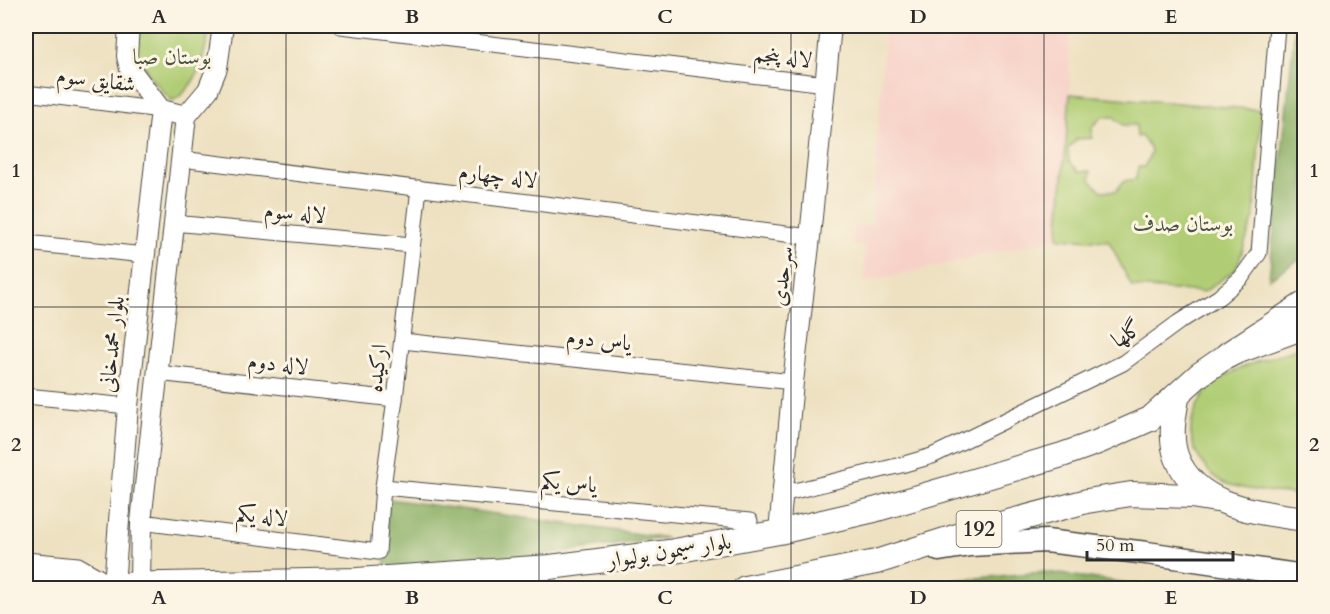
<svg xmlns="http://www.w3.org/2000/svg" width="1330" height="614" font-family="Cardo,Amiri,serif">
	<rect width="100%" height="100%" fill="#fcf5e5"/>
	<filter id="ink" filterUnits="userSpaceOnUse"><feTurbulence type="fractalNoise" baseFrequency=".0167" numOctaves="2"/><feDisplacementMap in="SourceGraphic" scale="12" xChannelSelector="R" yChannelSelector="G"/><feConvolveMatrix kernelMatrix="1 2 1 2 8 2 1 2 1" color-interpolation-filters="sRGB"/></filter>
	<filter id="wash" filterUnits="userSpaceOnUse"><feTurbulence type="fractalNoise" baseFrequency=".008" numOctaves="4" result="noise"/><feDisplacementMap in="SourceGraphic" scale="24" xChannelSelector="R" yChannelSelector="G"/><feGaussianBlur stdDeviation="1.35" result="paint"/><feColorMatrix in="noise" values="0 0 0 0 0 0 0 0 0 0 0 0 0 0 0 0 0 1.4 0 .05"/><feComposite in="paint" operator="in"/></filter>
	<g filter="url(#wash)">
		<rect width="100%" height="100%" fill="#eee1c1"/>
		<path fill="#f7d1c8" d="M 885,26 L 1069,26 L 1070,94 L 1058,238 L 864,283 L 865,246 L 853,245 L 852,227 L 872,225 Z"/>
		<g fill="#b0cd74" stroke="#6e7c50" stroke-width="1.5" fill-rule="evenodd">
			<path d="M 139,26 L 210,26 C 205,53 199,87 172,101 L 152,79 L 136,52 Z"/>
			<path d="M 1070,94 L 1261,110 L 1254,217 L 1236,269 L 1204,292 L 1132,287 L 1109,241 L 1058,238 ZM 1102,117 L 1114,117 L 1123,125 L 1136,125 L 1137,137 L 1141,136 L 1150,147 L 1151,153 L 1144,167 L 1138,167 L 1136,179 L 1124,181 L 1116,191 L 1102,191 L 1090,180 L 1091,171 L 1079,171 L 1069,161 L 1068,149 L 1077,139 L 1092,138 L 1092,127 Z"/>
			<path d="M 1304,347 L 1304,495 C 1280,492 1251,492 1228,484 C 1209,478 1193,454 1191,435 C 1190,420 1198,399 1209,389 C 1231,366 1275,356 1304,347 Z"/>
		</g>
		<g fill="#8cb066" stroke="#5c6e48" stroke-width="1.5">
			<path d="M 1295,26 L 1304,26 L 1304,256 L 1269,279 Z"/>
			<path d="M 389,499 L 667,538 L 456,566 L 384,571 Z"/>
			<path d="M 1045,572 L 1164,588 L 932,588 L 932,582 Z"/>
		</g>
	</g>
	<g filter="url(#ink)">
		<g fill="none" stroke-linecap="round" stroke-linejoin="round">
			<g stroke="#484642" stroke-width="17">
				<g id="minor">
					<path d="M 341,26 L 826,84"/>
					<path d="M 26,93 L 161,110"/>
					<path d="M 181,159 L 810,237"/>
					<path d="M 173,223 L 412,245"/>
					<path d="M 26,243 L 145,255"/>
					<path d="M 402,341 L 793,382"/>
					<path d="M 157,373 L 395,399"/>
					<path d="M 26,396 L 128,406"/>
					<path d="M 383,487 L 750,521"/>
					<path d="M 782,494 L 901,465 L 932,456 L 1123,363 L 1179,322 L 1219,297 L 1241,278 L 1259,253 L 1277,26"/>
					<path d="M 141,522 L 378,552 L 383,487 L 395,399 L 419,188"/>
					<path d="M 26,560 L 78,565 L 106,581"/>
				</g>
			</g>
			<g stroke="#484642" stroke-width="22">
				<g id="tertiary">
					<path d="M 129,26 L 127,56 L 130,69 L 161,110 L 186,116 L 208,90 L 217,68 L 223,26"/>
					<path d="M 779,532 L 793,382 L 810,237 L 831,26"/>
					<path d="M 140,584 L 141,522 L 186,116"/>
					<path d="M 114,585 L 128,406 L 161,110"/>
				</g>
			</g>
			<g stroke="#484642" stroke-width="25">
				<path id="secondary" d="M 939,550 L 970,545 L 1046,541 L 1147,553 L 1304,576"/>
			</g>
			<g stroke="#484642" stroke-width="26">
				<g id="primary">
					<path d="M 1178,394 C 1174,414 1169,438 1177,458 C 1197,508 1259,512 1304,519"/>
					<path d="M 26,579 L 114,585 L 357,580 L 550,567 L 669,552 L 779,532 L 874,510 L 1062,455 L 1098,442 L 1150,419 L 1199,375 L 1228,355 L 1304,327"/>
					<path d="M 745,588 L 876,562 L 967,533 L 1087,501 L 1131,494 L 1191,496 L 1216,500"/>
				</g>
			</g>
			<g stroke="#484642" stroke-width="28">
				<path id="trunk" d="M 1228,355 L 1304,305"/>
			</g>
			<use href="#minor" stroke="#fff" stroke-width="15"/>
			<use href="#tertiary" stroke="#fff" stroke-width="20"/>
			<use href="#secondary" stroke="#fff" stroke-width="22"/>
			<use href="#primary" stroke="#fff" stroke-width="24"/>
			<use href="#trunk" stroke="#fff" stroke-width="26"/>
		</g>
	</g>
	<path fill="none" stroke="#2b2b2b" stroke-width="1.5" stroke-opacity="0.55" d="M 286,26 L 286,588M 539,26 L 539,588M 791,26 L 791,588M 1044,26 L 1044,588M 26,307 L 1304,307"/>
	<g text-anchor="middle" stroke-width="6" stroke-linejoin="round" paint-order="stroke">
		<rect fill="#fcf5e5" stroke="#6a6863" stroke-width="1.5" x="956.5" y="511" width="45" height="36" rx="4.5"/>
		<g font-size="21" font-weight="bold" fill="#2b2b2b">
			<text x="979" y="536">192</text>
		</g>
		<g font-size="22" fill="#4c543d" stroke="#fcf5e5">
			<text x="172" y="64">بوستان صبا</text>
			<text x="1183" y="231">بوستان صدف</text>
		</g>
		<g font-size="22" fill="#2b2b2b" stroke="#fcf5e5">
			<text transform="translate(783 56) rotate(7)" y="8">لاله پنجم</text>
			<text transform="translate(96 79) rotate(7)" y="8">شقایق سوم</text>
			<text transform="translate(498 175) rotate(7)" y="8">لاله چهارم</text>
			<text transform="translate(295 212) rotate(5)" y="8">لاله سوم</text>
			<text transform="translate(781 276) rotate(-83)" y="8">سرحدی</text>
			<text transform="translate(1126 333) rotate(-34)" y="8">گلها</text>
			<text transform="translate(599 339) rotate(6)" y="8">یاس دوم</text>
			<text transform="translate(111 344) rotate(-84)" y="8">بلوار محمدخانی</text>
			<text transform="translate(278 363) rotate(6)" y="8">لاله دوم</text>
			<text transform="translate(376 368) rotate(-84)" y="8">ارکیده</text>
			<text transform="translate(569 482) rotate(5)" y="8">یاس یکم</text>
			<text transform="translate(262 515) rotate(7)" y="8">لاله یکم</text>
			<text transform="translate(669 550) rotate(-9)" y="8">بلوار سیمون بولیوار</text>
		</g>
	</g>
	<rect width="1330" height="614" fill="none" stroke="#fcf5e5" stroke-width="66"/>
	<path d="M1087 551v9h146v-9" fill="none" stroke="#2b2b2b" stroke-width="3"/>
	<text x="1096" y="551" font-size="18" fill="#2b2b2b" stroke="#fcf5e5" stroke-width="4.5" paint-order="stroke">50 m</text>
	<rect x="33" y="33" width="1264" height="548" fill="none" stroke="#2b2b2b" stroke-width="2"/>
	<g font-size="20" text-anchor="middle" font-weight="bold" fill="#2b2b2b">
		<text x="159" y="23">A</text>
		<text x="412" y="23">B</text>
		<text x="665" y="23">C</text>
		<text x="918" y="23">D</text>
		<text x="1171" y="23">E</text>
		<text x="16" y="177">1</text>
		<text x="1314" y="177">1</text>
		<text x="16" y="451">2</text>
		<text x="1314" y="451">2</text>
		<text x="159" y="604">A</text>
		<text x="412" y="604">B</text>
		<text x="665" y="604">C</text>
		<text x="918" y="604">D</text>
		<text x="1171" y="604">E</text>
	</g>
</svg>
